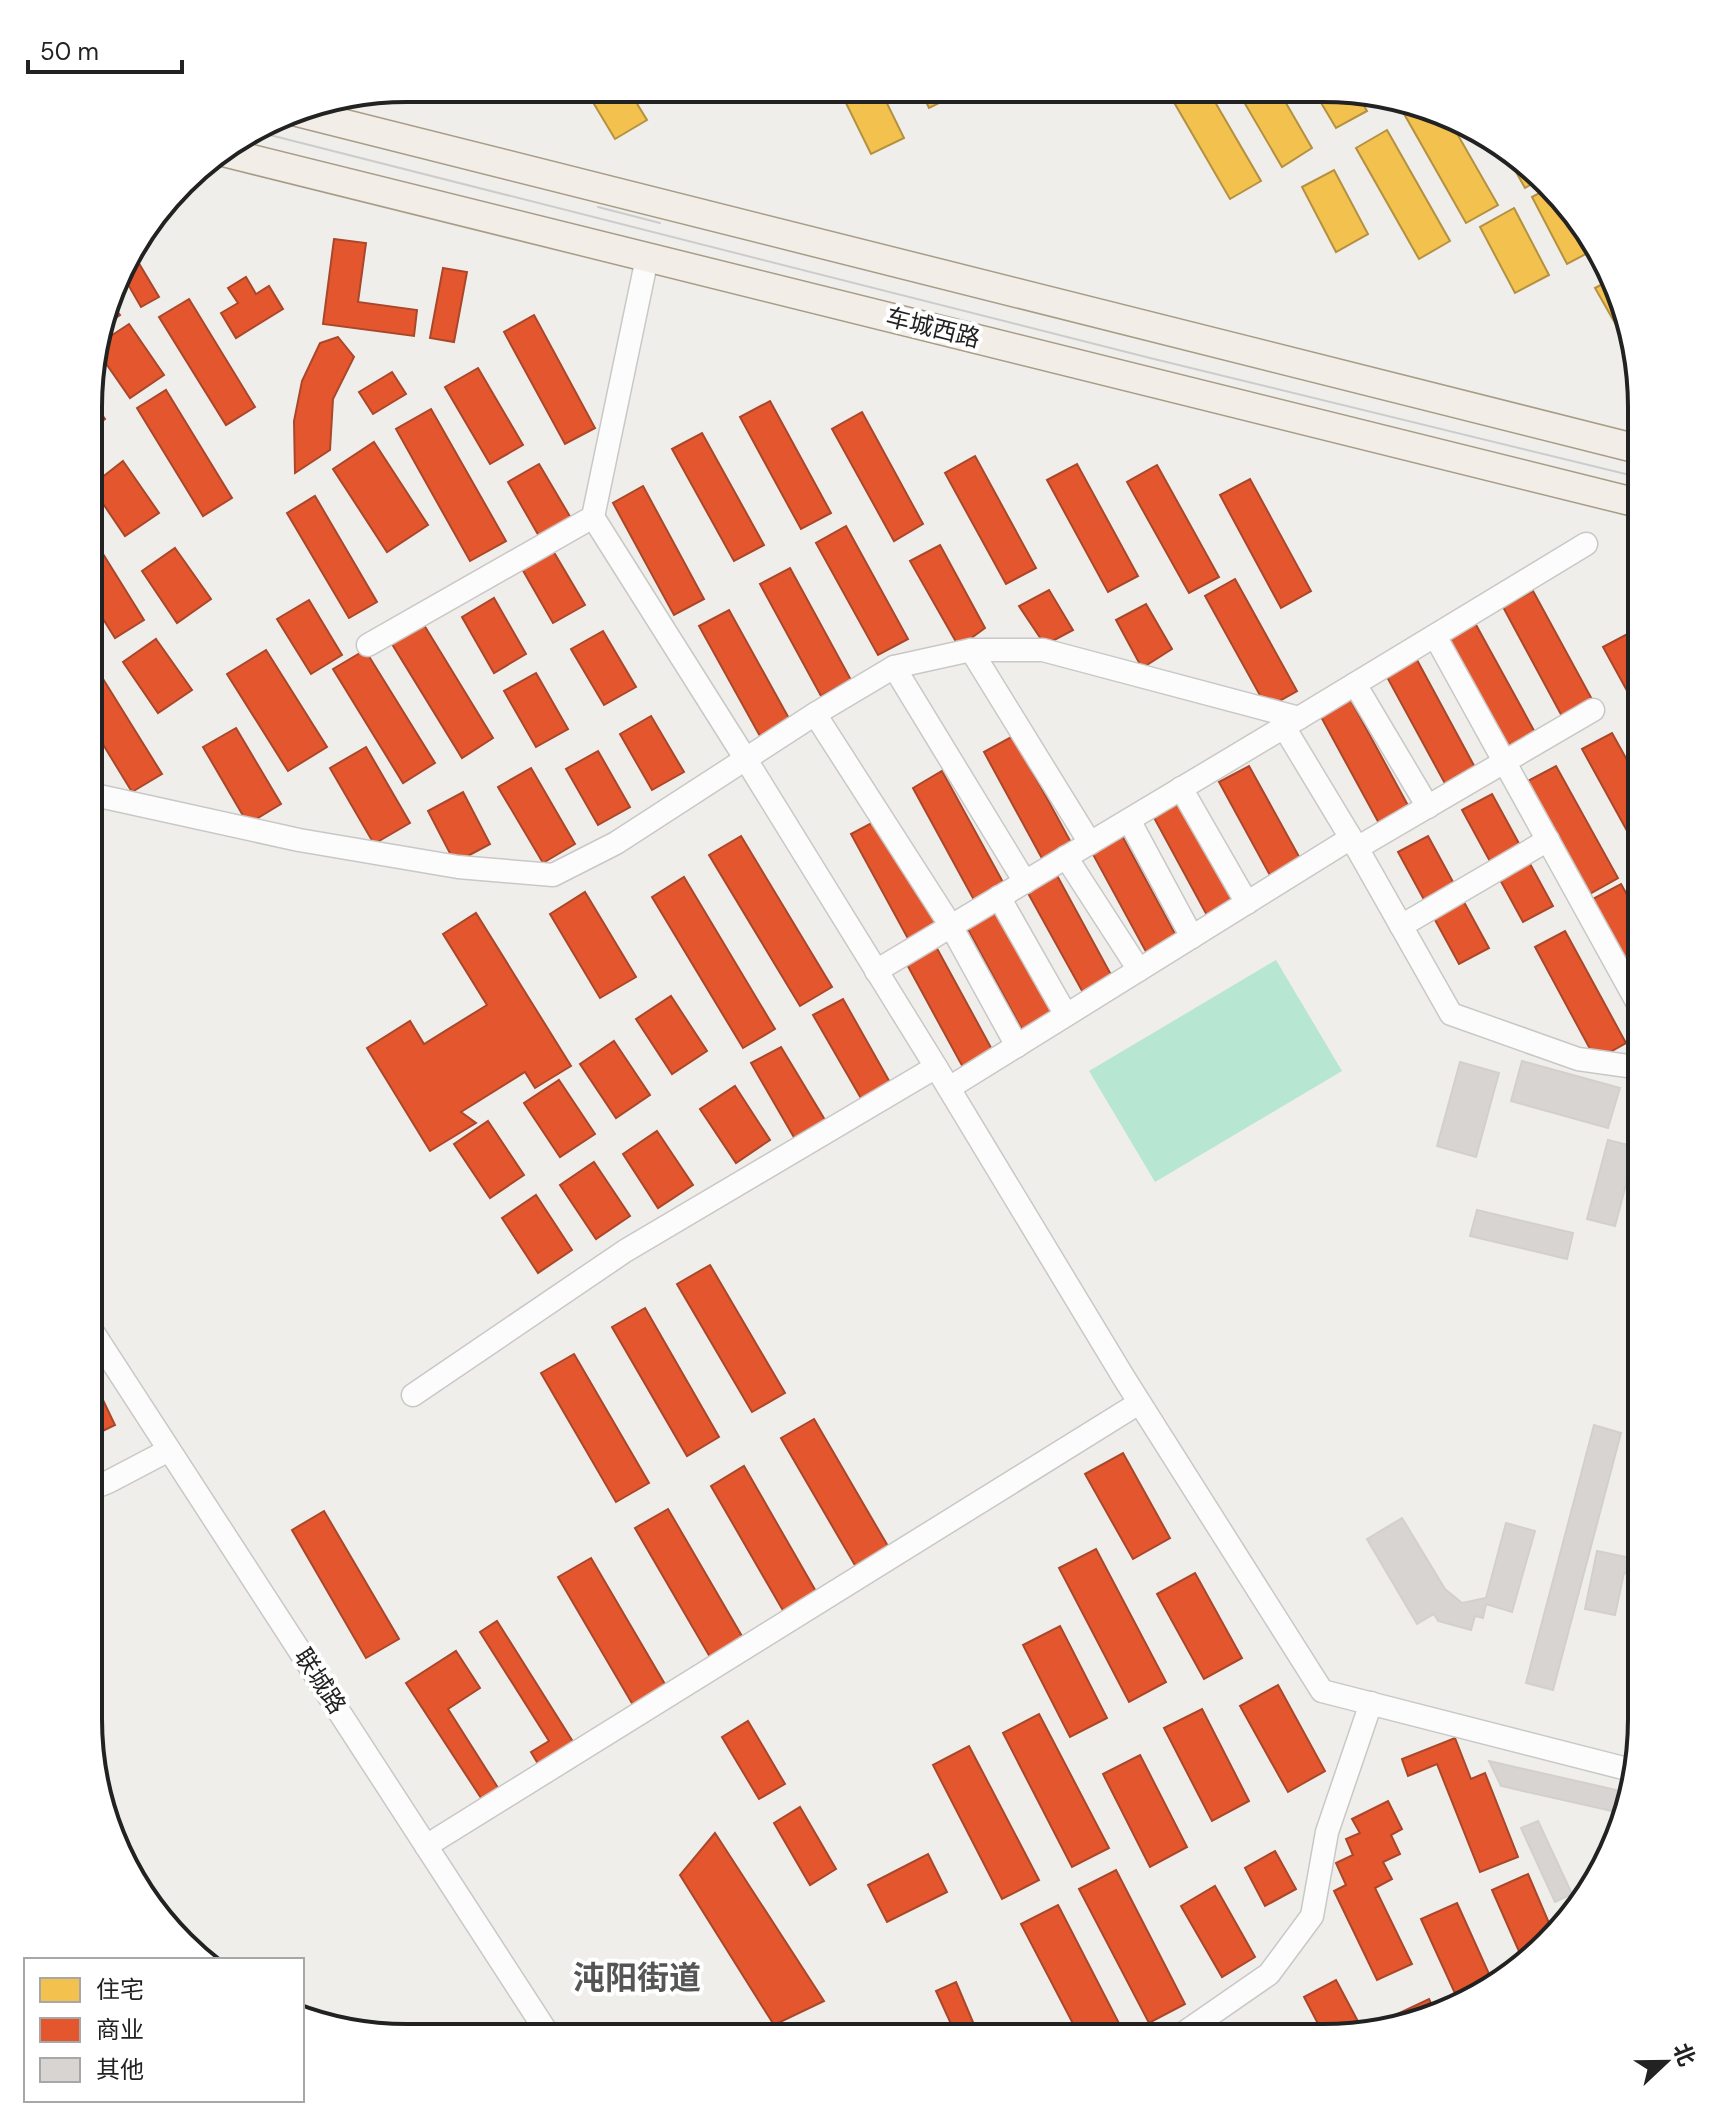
<svg xmlns="http://www.w3.org/2000/svg" width="1730" height="2126" font-family="'DM Sans','Noto Sans SC',sans-serif">
	<rect width="100%" height="100%" fill="#f0eeeb"/>
	<path fill="#b7e6d2" d="M 1276,960 L 1342,1071 L 1155,1182 L 1089,1071 Z"/>
	<g fill="#f2c14e" stroke="#b49141" stroke-width="2">
		<path d="M 585,89 L 628,89 L 647,120 L 615,139 Z"/>
		<path d="M 854,89 L 880,89 L 904,138 L 871,154 L 842,95 Z"/>
		<path d="M 920,89 L 961,90 L 962,92 L 929,108 Z"/>
		<path d="M 1198,90 L 1208,90 L 1261,181 L 1230,199 L 1175,104 Z"/>
		<path d="M 1237,90 L 1279,91 L 1312,148 L 1282,167 Z"/>
		<path d="M 1314,91 L 1356,91 L 1367,111 L 1336,128 Z"/>
		<path d="M 1410,108 L 1451,123 L 1498,205 L 1466,223 L 1403,112 Z"/>
		<path d="M 1387,130 L 1450,241 L 1419,259 L 1356,148 Z"/>
		<path d="M 1499,142 L 1501,142 L 1537,181 L 1525,188 Z"/>
		<path d="M 1334,170 L 1368,234 L 1336,252 L 1302,187 Z"/>
		<path d="M 1545,190 L 1599,247 L 1567,264 L 1532,197 Z"/>
		<path d="M 1514,208 L 1549,275 L 1515,293 L 1480,227 Z"/>
		<path d="M 1612,279 L 1631,325 L 1636,360 L 1595,288 Z"/>
	</g>
	<g fill="#e4572e" stroke="#aa472a" stroke-width="2">
		<path d="M 334,239 L 366,243 L 358,302 L 417,310 L 414,336 L 323,324 Z"/>
		<path d="M 130,250 L 131,250 L 159,297 L 141,307 L 122,274 Z"/>
		<path d="M 443,268 L 467,272 L 454,342 L 430,338 Z"/>
		<path d="M 246,277 L 256,294 L 269,286 L 283,309 L 236,338 L 221,313 L 238,303 L 228,288 Z"/>
		<path d="M 189,299 L 255,407 L 226,425 L 159,317 Z"/>
		<path d="M 111,304 L 120,315 L 104,326 Z"/>
		<path d="M 534,315 L 595,428 L 565,444 L 504,332 Z"/>
		<path d="M 129,324 L 164,375 L 130,398 L 96,349 L 97,345 Z"/>
		<path d="M 338,337 L 354,357 L 333,399 L 330,450 L 295,473 L 294,421 L 302,381 L 320,343 Z"/>
		<path d="M 478,368 L 523,445 L 490,464 L 445,387 Z"/>
		<path d="M 392,372 L 406,394 L 373,414 L 359,392 Z"/>
		<path d="M 166,390 L 232,498 L 203,516 L 137,408 Z"/>
		<path d="M 91,399 L 105,419 L 91,429 Z"/>
		<path d="M 770,401 L 831,513 L 801,529 L 740,417 Z"/>
		<path d="M 431,409 L 506,541 L 470,561 L 396,429 Z"/>
		<path d="M 862,412 L 923,524 L 894,541 L 832,429 Z"/>
		<path d="M 702,433 L 764,545 L 734,561 L 672,449 Z"/>
		<path d="M 374,442 L 428,525 L 387,552 L 333,469 Z"/>
		<path d="M 975,456 L 1036,568 L 1006,584 L 945,473 Z"/>
		<path d="M 123,461 L 159,513 L 125,536 L 91,486 Z"/>
		<path d="M 539,464 L 572,520 L 540,538 L 508,482 Z"/>
		<path d="M 1077,464 L 1138,576 L 1108,592 L 1047,480 Z"/>
		<path d="M 1157,465 L 1219,577 L 1189,593 L 1127,482 Z"/>
		<path d="M 1250,479 L 1311,591 L 1281,608 L 1220,495 Z"/>
		<path d="M 643,486 L 704,599 L 674,615 L 613,503 Z"/>
		<path d="M 315,496 L 377,602 L 349,618 L 287,513 Z"/>
		<path d="M 846,526 L 908,639 L 878,655 L 816,543 Z"/>
		<path d="M 90,533 L 144,620 L 115,638 L 90,598 Z"/>
		<path d="M 940,545 L 985,628 L 959,647 L 910,561 Z"/>
		<path d="M 175,548 L 211,599 L 177,623 L 142,571 Z"/>
		<path d="M 552,549 L 585,605 L 553,623 L 521,567 Z"/>
		<path d="M 790,568 L 851,680 L 821,696 L 760,584 Z"/>
		<path d="M 1235,579 L 1297,691 L 1267,708 L 1205,596 Z"/>
		<path d="M 1049,590 L 1073,630 L 1045,645 L 1019,606 Z"/>
		<path d="M 1533,591 L 1594,703 L 1564,720 L 1503,607 Z"/>
		<path d="M 494,598 L 526,654 L 494,673 L 462,617 Z"/>
		<path d="M 309,600 L 342,655 L 311,674 L 277,619 Z"/>
		<path d="M 1146,604 L 1172,649 L 1142,668 L 1116,620 Z"/>
		<path d="M 729,610 L 791,722 L 761,738 L 699,626 Z"/>
		<path d="M 1475,623 L 1537,736 L 1507,752 L 1446,640 Z"/>
		<path d="M 424,625 L 493,738 L 462,758 L 392,644 Z"/>
		<path d="M 603,631 L 636,687 L 604,705 L 571,649 Z"/>
		<path d="M 1633,631 L 1642,647 L 1642,718 L 1603,647 Z"/>
		<path d="M 156,639 L 192,690 L 158,713 L 123,662 Z"/>
		<path d="M 266,650 L 327,747 L 288,771 L 227,674 Z"/>
		<path d="M 365,650 L 435,763 L 403,783 L 333,669 Z"/>
		<path d="M 1417,660 L 1478,773 L 1448,789 L 1387,677 Z"/>
		<path d="M 95,666 L 162,774 L 132,792 L 90,723 L 90,669 Z"/>
		<path d="M 536,673 L 568,729 L 536,747 L 504,691 Z"/>
		<path d="M 1350,699 L 1411,811 L 1381,827 L 1320,715 Z"/>
		<path d="M 651,716 L 684,772 L 652,790 L 620,734 Z"/>
		<path d="M 236,728 L 281,804 L 248,824 L 203,747 Z"/>
		<path d="M 1612,733 L 1642,787 L 1642,858 L 1582,749 Z"/>
		<path d="M 1013,736 L 1074,848 L 1045,864 L 984,752 Z"/>
		<path d="M 366,747 L 410,823 L 374,844 L 330,768 Z"/>
		<path d="M 598,751 L 630,807 L 598,825 L 566,769 Z"/>
		<path d="M 1249,766 L 1302,862 L 1272,879 L 1219,782 Z"/>
		<path d="M 1556,766 L 1618,878 L 1588,895 L 1526,782 Z"/>
		<path d="M 531,768 L 575,844 L 543,863 L 498,787 Z"/>
		<path d="M 942,771 L 1004,884 L 974,900 L 913,788 Z"/>
		<path d="M 463,792 L 490,844 L 455,863 L 428,811 Z"/>
		<path d="M 1492,794 L 1553,906 L 1523,922 L 1462,810 Z"/>
		<path d="M 1182,797 L 1240,902 L 1209,919 L 1152,814 Z"/>
		<path d="M 881,818 L 942,930 L 912,946 L 851,834 Z"/>
		<path d="M 1119,830 L 1180,943 L 1150,959 L 1089,847 Z"/>
		<path d="M 741,836 L 832,987 L 800,1006 L 709,855 Z"/>
		<path d="M 1428,836 L 1489,948 L 1459,964 L 1398,852 Z"/>
		<path d="M 1054,870 L 1115,982 L 1086,998 L 1024,886 Z"/>
		<path d="M 684,877 L 775,1029 L 743,1048 L 652,897 Z"/>
		<path d="M 1621,884 L 1642,922 L 1642,993 L 1591,900 Z"/>
		<path d="M 585,892 L 636,977 L 600,998 L 550,914 Z"/>
		<path d="M 992,904 L 1054,1016 L 1024,1033 L 963,920 Z"/>
		<path d="M 476,913 L 571,1066 L 535,1088 L 525,1072 L 461,1112 L 476,1123 L 430,1151 L 367,1048 L 410,1021 L 424,1044 L 487,1005 L 443,934 Z"/>
		<path d="M 1565,931 L 1626,1043 L 1596,1060 L 1535,947 Z"/>
		<path d="M 934,943 L 995,1055 L 965,1071 L 904,959 Z"/>
		<path d="M 671,996 L 707,1051 L 672,1074 L 636,1019 Z"/>
		<path d="M 843,999 L 892,1086 L 862,1100 L 813,1015 Z"/>
		<path d="M 614,1041 L 650,1095 L 616,1118 L 580,1064 Z"/>
		<path d="M 781,1047 L 825,1120 L 795,1139 L 751,1063 Z"/>
		<path d="M 559,1080 L 595,1134 L 560,1157 L 524,1103 Z"/>
		<path d="M 735,1086 L 770,1140 L 736,1163 L 700,1109 Z"/>
		<path d="M 488,1121 L 524,1175 L 490,1198 L 454,1144 Z"/>
		<path d="M 657,1131 L 693,1185 L 658,1208 L 623,1154 Z"/>
		<path d="M 594,1162 L 630,1216 L 596,1239 L 560,1185 Z"/>
		<path d="M 536,1195 L 572,1250 L 538,1273 L 502,1218 Z"/>
		<path d="M 710,1265 L 785,1393 L 752,1412 L 677,1284 Z"/>
		<path d="M 645,1308 L 719,1437 L 687,1456 L 612,1327 Z"/>
		<path d="M 574,1354 L 649,1483 L 616,1502 L 541,1373 Z"/>
		<path d="M 89,1371 L 115,1425 L 90,1437 L 89,1434 Z"/>
		<path d="M 814,1419 L 889,1548 L 856,1567 L 781,1438 Z"/>
		<path d="M 1123,1453 L 1170,1538 L 1133,1559 L 1085,1474 Z"/>
		<path d="M 744,1466 L 818,1595 L 785,1614 L 711,1486 Z"/>
		<path d="M 668,1509 L 743,1638 L 710,1657 L 635,1528 Z"/>
		<path d="M 324,1511 L 399,1639 L 366,1658 L 292,1530 Z"/>
		<path d="M 1096,1549 L 1166,1682 L 1129,1702 L 1059,1568 Z"/>
		<path d="M 591,1558 L 666,1686 L 633,1705 L 558,1577 Z"/>
		<path d="M 1195,1573 L 1242,1658 L 1204,1679 L 1157,1594 Z"/>
		<path d="M 497,1621 L 575,1745 L 540,1767 L 531,1752 L 549,1741 L 480,1632 Z"/>
		<path d="M 1060,1626 L 1107,1718 L 1070,1737 L 1023,1645 Z"/>
		<path d="M 456,1651 L 480,1688 L 448,1709 L 500,1791 L 483,1801 L 406,1683 Z"/>
		<path d="M 1278,1685 L 1325,1771 L 1288,1792 L 1240,1706 Z"/>
		<path d="M 1202,1709 L 1249,1801 L 1212,1821 L 1164,1728 Z"/>
		<path d="M 1039,1714 L 1109,1848 L 1072,1867 L 1003,1733 Z"/>
		<path d="M 748,1721 L 785,1784 L 759,1799 L 722,1737 Z"/>
		<path d="M 1455,1738 L 1471,1779 L 1485,1773 L 1518,1857 L 1480,1872 L 1437,1764 L 1408,1776 L 1402,1759 Z"/>
		<path d="M 969,1746 L 1039,1880 L 1002,1899 L 933,1765 Z"/>
		<path d="M 1140,1755 L 1187,1847 L 1150,1867 L 1103,1774 Z"/>
		<path d="M 1388,1801 L 1402,1829 L 1391,1835 L 1400,1854 L 1383,1862 L 1392,1879 L 1375,1888 L 1412,1964 L 1377,1980 L 1334,1891 L 1346,1885 L 1336,1863 L 1353,1855 L 1346,1839 L 1360,1833 L 1352,1819 Z"/>
		<path d="M 800,1807 L 836,1869 L 810,1885 L 774,1823 Z"/>
		<path d="M 715,1833 L 824,2001 L 774,2025 L 680,1875 Z"/>
		<path d="M 1275,1851 L 1296,1889 L 1265,1906 L 1245,1868 Z"/>
		<path d="M 928,1854 L 947,1892 L 887,1922 L 868,1885 Z"/>
		<path d="M 1116,1870 L 1185,2004 L 1149,2023 L 1079,1889 Z"/>
		<path d="M 1528,1874 L 1552,1930 L 1522,1958 L 1492,1890 Z"/>
		<path d="M 1215,1886 L 1255,1957 L 1222,1977 L 1181,1906 Z"/>
		<path d="M 1457,1903 L 1494,1985 L 1482,1995 L 1459,2002 L 1421,1919 Z"/>
		<path d="M 1058,1905 L 1126,2037 L 1080,2037 L 1021,1924 Z"/>
		<path d="M 1336,1980 L 1363,2031 L 1343,2037 L 1325,2037 L 1304,1997 Z"/>
		<path d="M 956,1982 L 978,2034 L 969,2037 L 957,2037 L 936,1991 Z"/>
		<path d="M 1429,1999 L 1434,2010 L 1394,2022 L 1391,2017 Z"/>
		<path d="M 1272,2027 L 1278,2037 L 1253,2037 Z"/>
	</g>
	<g fill="#d7d4d2" stroke="#d3d0cc" stroke-width="2">
		<path d="M 1522,1061 L 1620,1088 L 1608,1128 L 1511,1101 Z"/>
		<path d="M 1460,1062 L 1499,1073 L 1476,1157 L 1437,1146 Z"/>
		<path d="M 1608,1140 L 1636,1147 L 1615,1226 L 1587,1219 Z"/>
		<path d="M 1477,1210 L 1573,1233 L 1567,1259 L 1470,1236 Z"/>
		<path d="M 1642,1274 L 1641,1332 L 1628,1328 Z"/>
		<path d="M 1594,1425 L 1621,1433 L 1553,1690 L 1526,1683 Z"/>
		<path d="M 1402,1518 L 1445,1589 L 1462,1603 L 1486,1598 L 1506,1523 L 1535,1531 L 1512,1612 L 1486,1604 L 1483,1618 L 1475,1616 L 1471,1630 L 1438,1621 L 1434,1614 L 1417,1624 L 1367,1539 Z"/>
		<path d="M 1597,1551 L 1641,1560 L 1641,1576 L 1624,1573 L 1615,1615 L 1585,1609 Z"/>
		<path d="M 1489,1761 L 1625,1792 L 1621,1813 L 1501,1786 Z"/>
		<path d="M 1538,1821 L 1572,1894 L 1555,1902 L 1521,1828 Z"/>
		<path d="M 1604,1842 L 1614,1844 L 1598,1876 Z"/>
	</g>
	<g fill="none" stroke-linecap="round" stroke-linejoin="round">
		<g stroke="#c9c8c7" stroke-width="25">
			<g id="minor">
				<path d="M 593,517 L 745,758 L 936,1067 L 1124,1378 L 1322,1691 L 1635,1771"/>
				<path d="M 1435,636 L 1642,1011"/>
				<path d="M 368,645 L 593,517 L 647,258"/>
				<path d="M 971,650 L 1090,843"/>
				<path d="M 894,667 L 1025,882"/>
				<path d="M 1355,684 L 1428,807"/>
				<path d="M 815,714 L 951,926 L 1017,1046"/>
				<path d="M 1284,727 L 1357,848 L 1451,1014 L 1578,1059 L 1642,1068"/>
				<path d="M 1181,788 L 1247,903"/>
				<path d="M 90,794 L 299,840 L 458,867 L 553,875 L 616,843 L 815,714 L 894,667 L 971,650 L 1043,650 L 1299,718"/>
				<path d="M 1129,820 L 1192,937"/>
				<path d="M 1357,848 L 1593,710"/>
				<path d="M 1066,857 L 1139,970"/>
				<path d="M 999,897 L 1066,1015"/>
				<path d="M 1401,926 L 1548,840"/>
				<path d="M 876,971 L 1284,727 L 1586,544"/>
				<path d="M 949,1088 L 1351,838"/>
				<path d="M 89,1326 L 550,2037"/>
				<path d="M 413,1395 L 625,1251 L 936,1067"/>
				<path d="M 88,1490 L 108,1482 L 169,1450"/>
				<path d="M 426,1846 L 1139,1403"/>
				<path d="M 1178,2037 L 1269,1974 L 1312,1916 L 1327,1832 L 1371,1703"/>
			</g>
		</g>
		<g stroke="#a79c86" stroke-width="31">
			<g id="major">
				<path d="M 293,111 L 1642,450"/>
				<path d="M 223,152 L 1642,504"/>
			</g>
		</g>
		<use href="#minor" stroke="#fdfcfc" stroke-width="22"/>
		<use href="#major" stroke="#f3ede7" stroke-width="28"/>
		<g stroke="#ccc" stroke-width="2">
			<path d="M 258,132 L 1150,358 L 1642,478"/>
			<path d="M 598,207 L 660,223"/>
		</g>
	</g>
	<g text-anchor="middle" stroke-width="8" stroke-linejoin="round" paint-order="stroke">
		<g font-size="24" fill="#222" stroke="#fff">
			<text transform="translate(933 328) rotate(14)" y="8">车城西路</text>
			<text transform="translate(320 1681) rotate(57)" y="8">联城路</text>
		</g>
		<g font-size="32" font-weight="bold" fill="#555" stroke="#fff">
			<text x="637" y="1989">沌阳街道</text>
		</g>
	</g>
	<path d="M0 0H1730V2126H0ZM407 102H1323A305 305 0 0 1 1628 407V1719A305 305 0 0 1 1323 2024H407A305 305 0 0 1 102 1719V407A305 305 0 0 1 407 102Z" fill="#fff" fill-rule="evenodd"/>
	<path fill="none" stroke="#222" stroke-width="4" d="M407 102H1323A305 305 0 0 1 1628 407V1719A305 305 0 0 1 1323 2024H407A305 305 0 0 1 102 1719V407A305 305 0 0 1 407 102Z"/>
	<rect x="24" y="1958" width="280" height="144" fill="#ffffff" stroke="#a7a7a7" stroke-width="2"/>
	<rect x="40" y="1978" width="40" height="24" fill="#f2c14e" stroke="#a7a7a7" stroke-width="2"/>
	<text x="96" y="1998" font-size="24" fill="#222222">住宅</text>
	<rect x="40" y="2018" width="40" height="24" fill="#e4572e" stroke="#a7a7a7" stroke-width="2"/>
	<text x="96" y="2038" font-size="24" fill="#222222">商业</text>
	<rect x="40" y="2058" width="40" height="24" fill="#d7d4d2" stroke="#a7a7a7" stroke-width="2"/>
	<text x="96" y="2078" font-size="24" fill="#222222">其他</text>
	<g transform="translate(1666 2062) rotate(68)" stroke="#ffffff" stroke-width="6" paint-order="stroke">
	<path d="M0-6L14 30L0 20L-14 30Z" fill="#222222"/>
	<text y="-12" font-size="22" font-weight="bold" text-anchor="middle" fill="#222222">北</text>
	</g>
	<path d="M28 60v12h154v-12" fill="none" stroke="#222222" stroke-width="4"/>
	<text x="40" y="60" font-size="24" fill="#222222" stroke="#ffffff" stroke-width="6" paint-order="stroke">50 m</text>
</svg>
